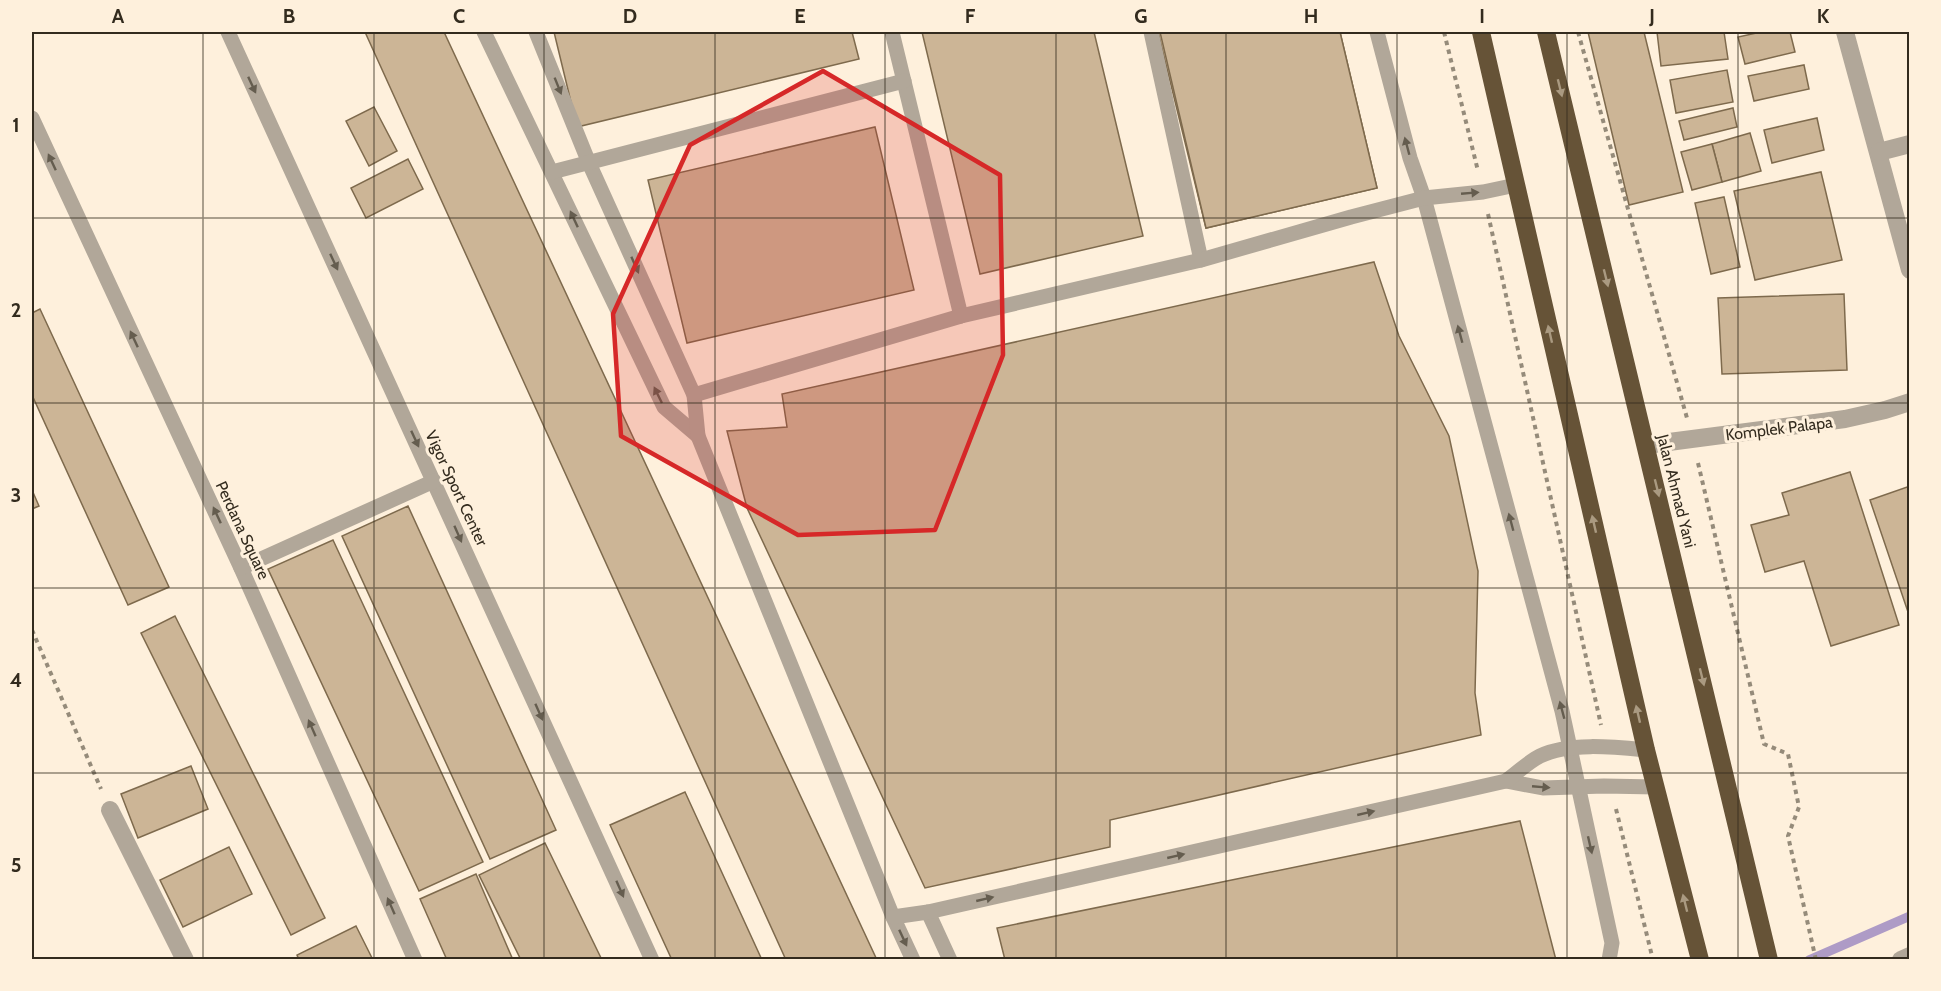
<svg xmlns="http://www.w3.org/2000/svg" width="1941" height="991" font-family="Cabin,sans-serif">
	<rect width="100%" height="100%" fill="#fef0dc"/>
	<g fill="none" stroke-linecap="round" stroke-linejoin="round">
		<path stroke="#ae9bc6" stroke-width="9" d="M 1809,960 L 1910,916"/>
	</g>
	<g fill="#ccb596" stroke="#7e6a4d" stroke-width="1.5">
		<path d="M 365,32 L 444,32 L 877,960 L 786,960 Z"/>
		<path d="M 554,32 L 852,32 L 859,59 L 577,127 Z"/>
		<path d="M 922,32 L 1094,32 L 1143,236 L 980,274 Z"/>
		<path d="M 1158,32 L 1340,32 L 1377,188 L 1206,228 Z"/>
		<path d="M 1160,32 L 1340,32 L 1377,188 L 1206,228 Z"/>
		<path d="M 1588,32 L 1644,32 L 1683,192 L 1629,205 Z"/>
		<path d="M 1657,32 L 1724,32 L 1728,59 L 1661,66 Z"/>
		<path d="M 1761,32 L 1790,32 L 1795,52 L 1745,64 L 1738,37 Z"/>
		<path d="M 1804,65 L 1809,89 L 1754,101 L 1748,76 Z"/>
		<path d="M 1727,70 L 1733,102 L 1676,113 L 1670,80 Z"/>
		<path d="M 374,107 L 397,151 L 369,166 L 346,121 Z"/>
		<path d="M 1733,108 L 1737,127 L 1684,140 L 1679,121 Z"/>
		<path d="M 1817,118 L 1824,150 L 1772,163 L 1764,130 Z"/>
		<path d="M 875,127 L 914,290 L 687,343 L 648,180 Z"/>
		<path d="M 1750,133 L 1761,171 L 1722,182 L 1712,144 Z"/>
		<path d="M 1712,144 L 1722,182 L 1692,190 L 1681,152 Z"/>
		<path d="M 408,159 L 423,189 L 366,218 L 351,188 Z"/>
		<path d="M 1821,172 L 1842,260 L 1755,280 L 1734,191 Z"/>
		<path d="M 1724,197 L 1740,267 L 1711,274 L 1695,203 Z"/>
		<path d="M 1374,262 L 1399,336 L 1449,436 L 1478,571 L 1475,693 L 1481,735 L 1110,820 L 1110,847 L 925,888 L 747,508 L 727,431 L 787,427 L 782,394 Z"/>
		<path d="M 1844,294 L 1847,370 L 1722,374 L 1718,298 Z"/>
		<path d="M 40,309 L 169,587 L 128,605 L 32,395 L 32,313 Z"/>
		<path d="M 1850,472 L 1899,625 L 1831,646 L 1804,561 L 1765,572 L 1751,525 L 1789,515 L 1782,493 Z"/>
		<path d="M 1910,486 L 1910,611 L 1908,612 L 1870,500 Z"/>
		<path d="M 32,490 L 39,506 L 32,509 Z"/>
		<path d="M 408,506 L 556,830 L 490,859 L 342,536 Z"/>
		<path d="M 333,540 L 483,862 L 419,891 L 268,569 Z"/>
		<path d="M 175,616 L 325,918 L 291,935 L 141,633 Z"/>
		<path d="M 191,766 L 208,809 L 138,838 L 121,794 Z"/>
		<path d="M 685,792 L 762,960 L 672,960 L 610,825 Z"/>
		<path d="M 1520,821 L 1556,960 L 1005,960 L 997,928 Z"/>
		<path d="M 545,843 L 602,960 L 521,960 L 479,875 Z"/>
		<path d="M 229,847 L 252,894 L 183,927 L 160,880 Z"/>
		<path d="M 476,874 L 513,960 L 447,960 L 420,899 Z"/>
		<path d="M 356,926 L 373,960 L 299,960 L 297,955 Z"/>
	</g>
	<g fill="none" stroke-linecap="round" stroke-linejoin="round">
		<g stroke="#958b7a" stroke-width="4" stroke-dasharray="4.5 4.5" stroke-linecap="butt">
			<path d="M 1444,32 L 1478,171"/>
			<path d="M 1578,32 L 1687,418"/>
			<path d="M 1488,214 L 1601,725"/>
			<path d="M 1698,463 L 1764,744 L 1788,754 L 1799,807 L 1788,836 L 1816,960"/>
			<path d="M 32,630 L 101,789"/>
			<path d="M 1616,809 L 1653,960"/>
		</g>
		<g stroke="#b1a799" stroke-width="15">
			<path d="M 228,32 L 652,960"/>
			<path d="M 484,32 L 664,407 L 698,436"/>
			<path d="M 536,32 L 589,163 L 694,395 L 698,436 L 893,917 L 913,960"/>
			<path d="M 892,32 L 961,316"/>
			<path d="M 1151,32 L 1201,260"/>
			<path d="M 1377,32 L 1410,158 L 1424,198 L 1562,711 L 1612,943 L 1609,960"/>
			<path d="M 32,118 L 241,568 L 415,960"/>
			<path d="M 552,172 L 904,81"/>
			<path d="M 694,395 L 961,316 L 1201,260 L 1351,217 L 1424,198 L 1483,192 L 1516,185"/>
			<path d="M 241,568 L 434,481"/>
			<path d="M 1506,781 L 1543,788 L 1604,786 L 1656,787"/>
			<path d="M 928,912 L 950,960"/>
			<path d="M 893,917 L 928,912 L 1506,781 C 1517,773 1528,762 1540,756 C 1568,742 1615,747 1646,750"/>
		</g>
		<g stroke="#b1a799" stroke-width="18">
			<path d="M 1845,32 L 1910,270"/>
			<path d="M 1879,152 L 1910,144"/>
			<path d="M 1646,445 L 1845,419 L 1885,410 L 1910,402"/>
			<path d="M 110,810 L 185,960"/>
			<path d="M 1901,960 L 1910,956"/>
		</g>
		<g stroke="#665337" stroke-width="18">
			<path d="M 1481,32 L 1646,750 L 1700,960"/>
			<path d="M 1546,32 L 1769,960"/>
		</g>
	</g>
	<defs><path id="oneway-solid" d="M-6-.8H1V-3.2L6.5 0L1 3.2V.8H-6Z" transform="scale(1.5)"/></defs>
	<g fill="#655d4f">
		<use href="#oneway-solid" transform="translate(252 85) rotate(65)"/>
		<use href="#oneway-solid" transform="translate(558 86) rotate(68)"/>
		<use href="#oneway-solid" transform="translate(1407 146) rotate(-105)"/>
		<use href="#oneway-solid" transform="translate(52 162) rotate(-115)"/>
		<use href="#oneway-solid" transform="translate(1470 193) rotate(-5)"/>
		<use href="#oneway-solid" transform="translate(574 219) rotate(-115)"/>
		<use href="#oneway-solid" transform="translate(334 262) rotate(65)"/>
		<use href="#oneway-solid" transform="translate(635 265) rotate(66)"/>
		<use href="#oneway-solid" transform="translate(1460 334) rotate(-105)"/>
		<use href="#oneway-solid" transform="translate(134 339) rotate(-115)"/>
		<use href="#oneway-solid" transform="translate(658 395) rotate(-116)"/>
		<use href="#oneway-solid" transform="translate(415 439) rotate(65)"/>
		<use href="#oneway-solid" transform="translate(217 515) rotate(-115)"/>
		<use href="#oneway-solid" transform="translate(1511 522) rotate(-105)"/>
		<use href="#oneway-solid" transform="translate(458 534) rotate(66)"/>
		<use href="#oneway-solid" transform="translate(1562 710) rotate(-105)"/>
		<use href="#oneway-solid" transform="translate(539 712) rotate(66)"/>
		<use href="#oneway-solid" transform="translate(312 728) rotate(-114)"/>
		<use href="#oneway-solid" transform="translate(1541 787) rotate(5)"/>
		<use href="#oneway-solid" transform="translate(1366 813) rotate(-13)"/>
		<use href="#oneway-solid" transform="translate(1590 845) rotate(77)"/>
		<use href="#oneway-solid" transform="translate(1176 856) rotate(-13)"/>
		<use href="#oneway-solid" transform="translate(620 889) rotate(66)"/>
		<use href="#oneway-solid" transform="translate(985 899) rotate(-13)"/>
		<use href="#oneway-solid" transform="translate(391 906) rotate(-114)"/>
		<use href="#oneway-solid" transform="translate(903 938) rotate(65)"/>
	</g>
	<g fill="#aa9a81">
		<use href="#oneway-solid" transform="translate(1560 88) rotate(76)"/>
		<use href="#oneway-solid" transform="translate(1606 278) rotate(76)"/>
		<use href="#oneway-solid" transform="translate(1550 334) rotate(-103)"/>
		<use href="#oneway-solid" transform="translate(1657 488) rotate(76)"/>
		<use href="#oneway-solid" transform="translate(1594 524) rotate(-103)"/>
		<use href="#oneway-solid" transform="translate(1702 677) rotate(76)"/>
		<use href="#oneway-solid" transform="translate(1638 714) rotate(-103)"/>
		<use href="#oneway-solid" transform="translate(1685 903) rotate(-104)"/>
	</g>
	<path fill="#d62828" fill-opacity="0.2" stroke="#d62828" stroke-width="4.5" stroke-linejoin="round" d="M 823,71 L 1000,175 L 1003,355 L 935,530 L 798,535 L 621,436 L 613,314 L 690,145 Z"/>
	<path fill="none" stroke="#332b1e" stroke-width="1.5" stroke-opacity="0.55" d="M 203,32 L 203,960M 374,32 L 374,960M 544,32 L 544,960M 715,32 L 715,960M 885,32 L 885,960M 1056,32 L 1056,960M 1226,32 L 1226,960M 1397,32 L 1397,960M 1567,32 L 1567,960M 1738,32 L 1738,960M 32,218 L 1910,218M 32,403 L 1910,403M 32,588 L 1910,588M 32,773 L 1910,773"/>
	<g text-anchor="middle" stroke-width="6" stroke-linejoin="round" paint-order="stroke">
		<g font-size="16" fill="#332b1e" stroke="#fef0dc">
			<text transform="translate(1779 428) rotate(-7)" y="6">Komplek Palapa</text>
			<text transform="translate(457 488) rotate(65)" y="6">Vigor Sport Center</text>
			<text transform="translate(1677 491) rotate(76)" y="6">Jalan Ahmad Yani</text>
			<text transform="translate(243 530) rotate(65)" y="6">Perdana Square</text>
		</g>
	</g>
	<rect width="1941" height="991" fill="none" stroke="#fef0dc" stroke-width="66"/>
	<rect x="33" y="33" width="1875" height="925" fill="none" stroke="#332b1e" stroke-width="2"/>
	<g font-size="20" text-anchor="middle" font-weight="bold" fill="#332b1e">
		<text x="118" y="23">A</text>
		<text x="289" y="23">B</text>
		<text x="459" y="23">C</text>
		<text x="630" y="23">D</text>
		<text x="800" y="23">E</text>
		<text x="970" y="23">F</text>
		<text x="1141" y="23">G</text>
		<text x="1311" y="23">H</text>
		<text x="1482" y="23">I</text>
		<text x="1652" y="23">J</text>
		<text x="1823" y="23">K</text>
		<text x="16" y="132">1</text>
		<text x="16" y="317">2</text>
		<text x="16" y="502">3</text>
		<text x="16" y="687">4</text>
		<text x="16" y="872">5</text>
	</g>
</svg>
